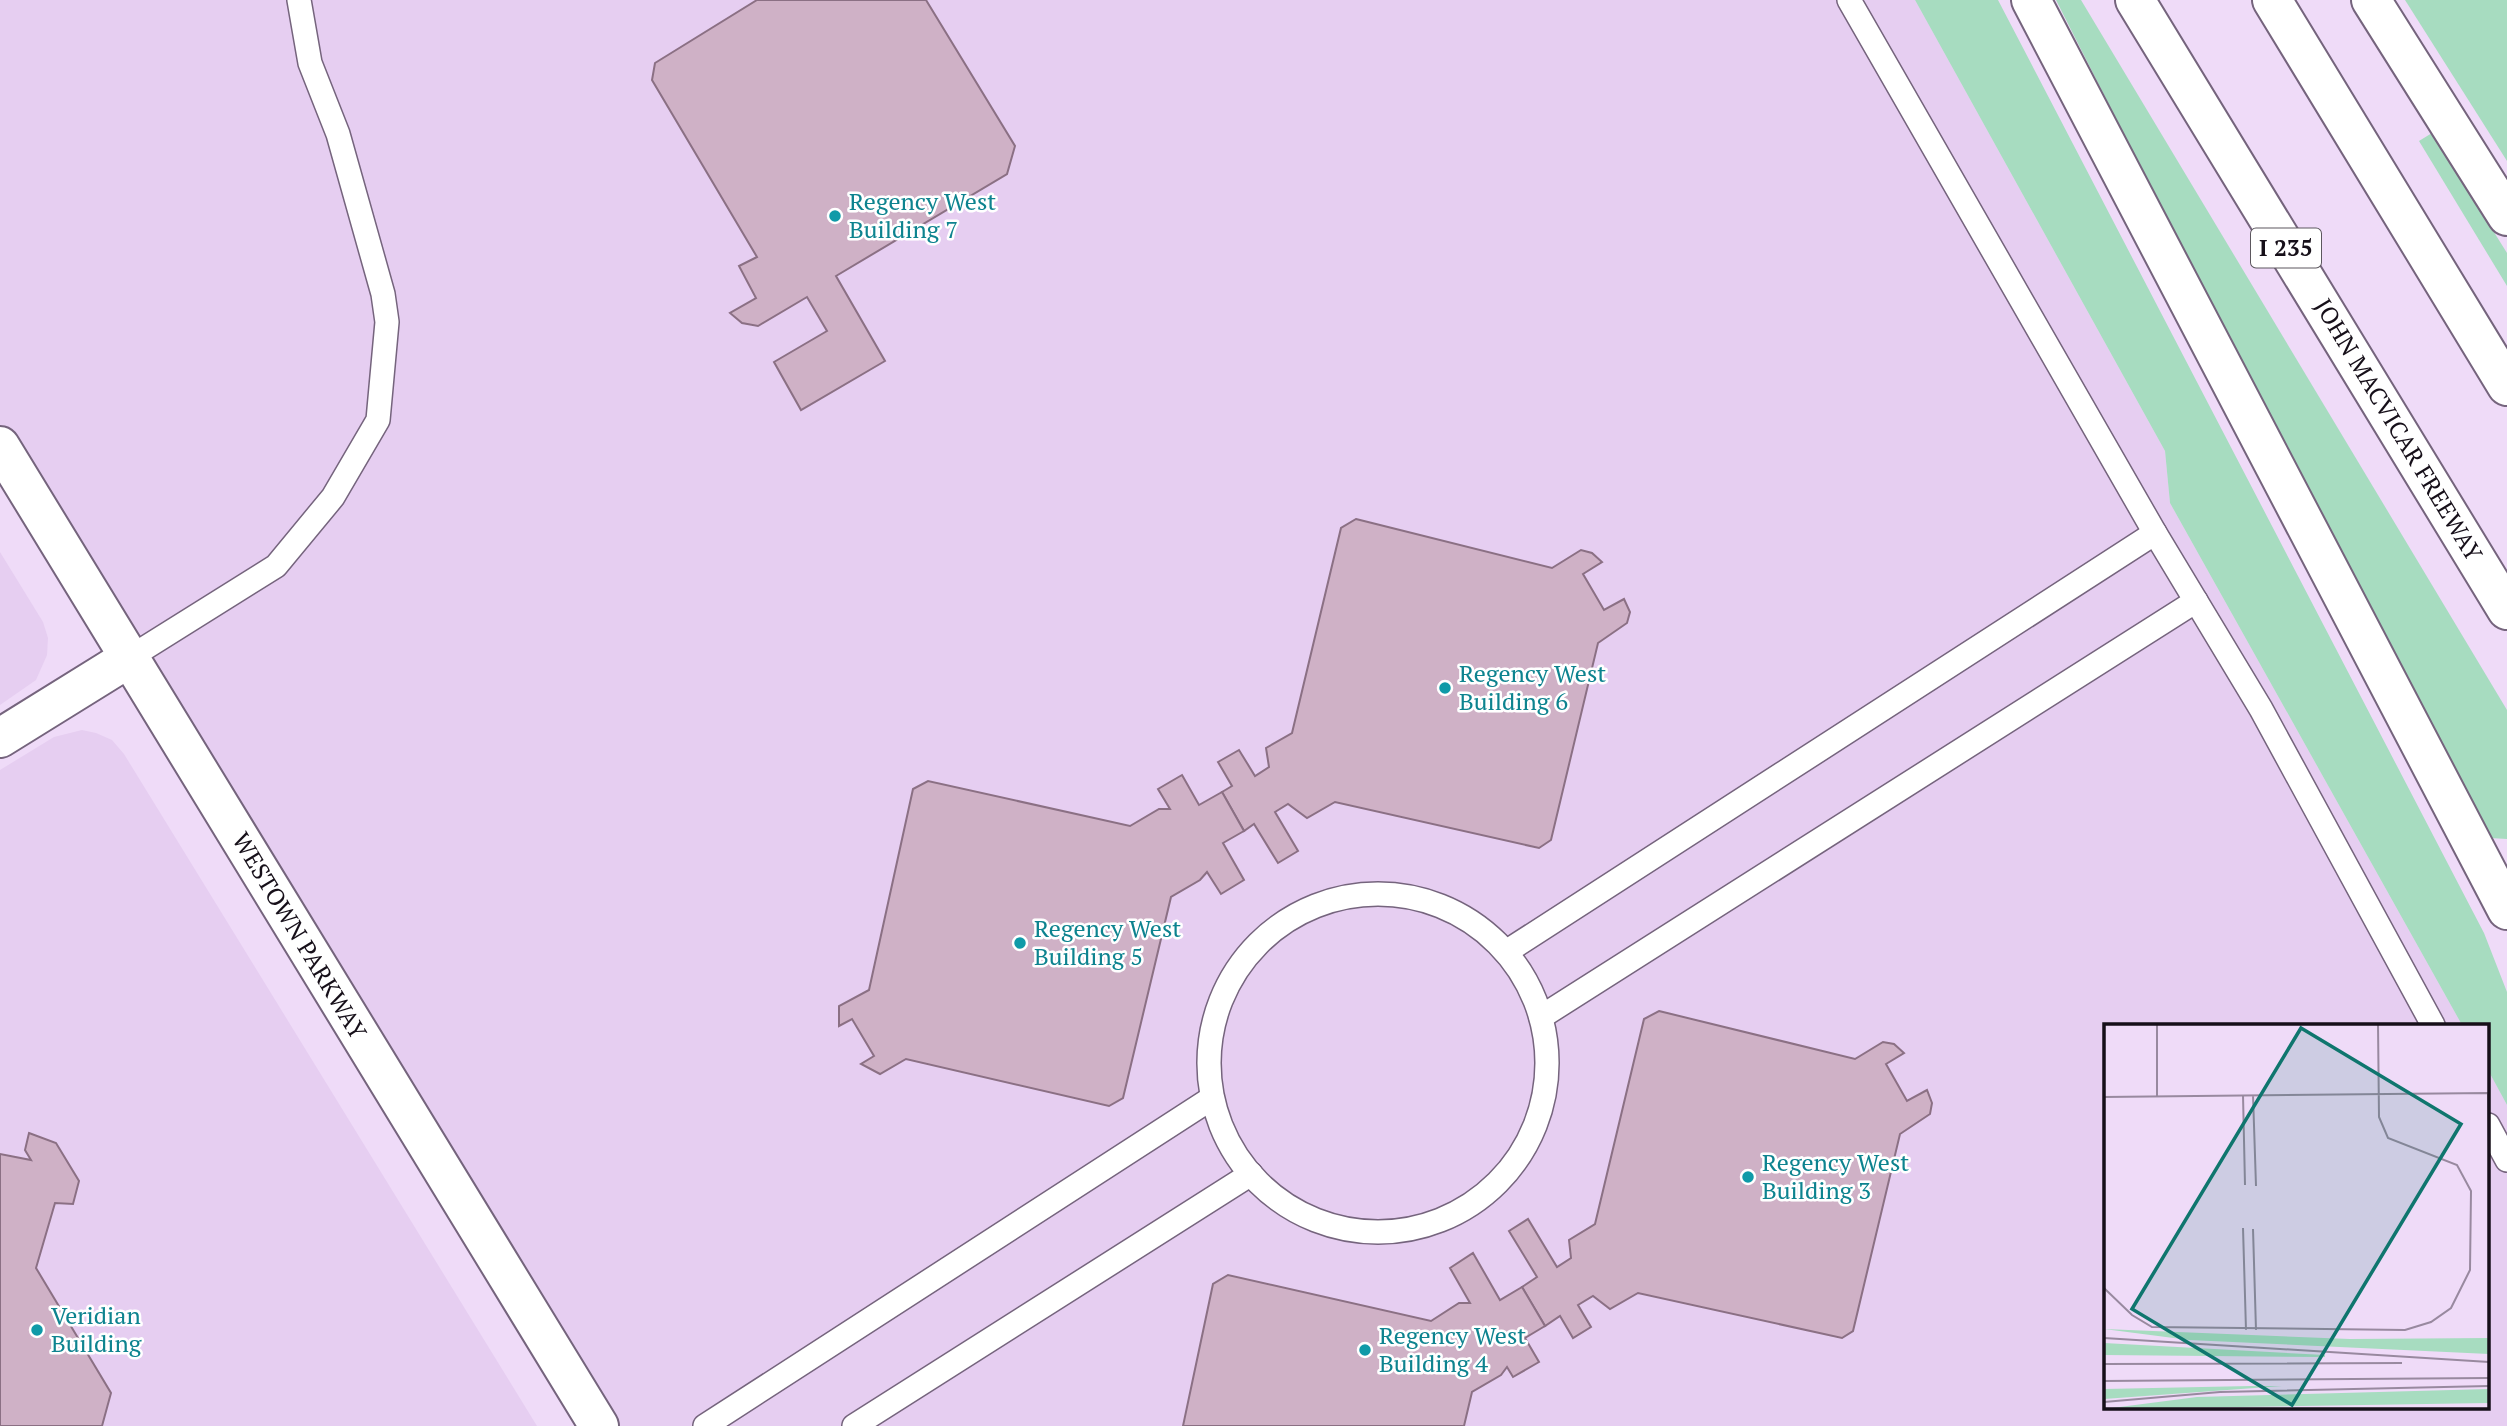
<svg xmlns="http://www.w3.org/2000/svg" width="2507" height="1426" font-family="'PT Serif',serif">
	<rect width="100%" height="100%" fill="#efdbf8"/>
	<g fill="#e6cef1">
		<path d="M 0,0 L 1915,0 L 2165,451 L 2170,503 L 2462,1025 L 2106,1025 L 2106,1407 L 2488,1407 L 2488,1070 L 2507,1105 L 2507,1426 L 599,1426 L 0,446 Z"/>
		<path d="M 0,552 L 43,622 L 48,638 L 47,655 L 36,680 L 0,705 Z"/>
		<path d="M 82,730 L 96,733 L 112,740 L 124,754 L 537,1426 L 0,1426 L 0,770 L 54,737 Z"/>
	</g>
	<g fill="#a7dcc0">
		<path d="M 1915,0 L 1998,0 L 2484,933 L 2507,992 L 2507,1105 L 2488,1070 L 2488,1025 L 2462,1025 L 2170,503 L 2165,451 Z"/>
		<path d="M 2056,0 L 2081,0 L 2507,710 L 2507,839 L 2490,838 L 2197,279 Z"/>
		<path d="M 2405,0 L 2507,0 L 2507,161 Z"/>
		<path d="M 2432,133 L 2507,253 L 2507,286 L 2419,141 Z"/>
	</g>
	<g fill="#cfb1c6" stroke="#8b7084" stroke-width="2">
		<path d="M 757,0 L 926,0 L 1015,146 L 1007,174 L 836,276 L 885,361 L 801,410 L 774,362 L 827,331 L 807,297 L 758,326 L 742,323 L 730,313 L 756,298 L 739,266 L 757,257 L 652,80 L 655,63 Z"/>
		<path d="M 1356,519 L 1552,568 L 1581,550 L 1592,553 L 1602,562 L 1583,574 L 1604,610 L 1624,599 L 1630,612 L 1627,623 L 1598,643 L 1551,840 L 1539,848 L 1335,802 L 1307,818 L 1288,804 L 1275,812 L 1298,851 L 1278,863 L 1254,824 L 1244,831 L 1222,792 L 1232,786 L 1218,762 L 1239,750 L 1255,776 L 1269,767 L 1266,748 L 1292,733 L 1341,528 Z"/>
		<path d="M 1182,775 L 1199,805 L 1222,792 L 1244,831 L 1223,843 L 1244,880 L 1221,894 L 1207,872 L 1200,880 L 1171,897 L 1123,1098 L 1109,1106 L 906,1059 L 880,1074 L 861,1064 L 874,1056 L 852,1019 L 839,1026 L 839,1006 L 869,990 L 913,789 L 928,781 L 1130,826 L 1159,809 L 1170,809 L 1158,789 Z"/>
		<path d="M 1659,1011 L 1855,1059 L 1883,1042 L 1894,1044 L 1904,1053 L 1886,1064 L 1907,1101 L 1927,1090 L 1932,1103 L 1930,1114 L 1900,1134 L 1853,1331 L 1842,1338 L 1638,1293 L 1610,1309 L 1593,1296 L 1578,1305 L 1591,1327 L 1573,1338 L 1560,1316 L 1545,1326 L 1522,1287 L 1537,1277 L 1509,1231 L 1528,1219 L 1557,1267 L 1571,1258 L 1569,1240 L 1595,1224 L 1644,1019 Z"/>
		<path d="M 29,1133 L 56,1143 L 79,1181 L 73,1204 L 55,1203 L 36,1268 L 111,1393 L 102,1426 L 0,1426 L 0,1154 L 31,1160 L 25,1150 Z"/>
		<path d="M 1473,1253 L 1500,1300 L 1522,1287 L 1545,1326 L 1525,1338 L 1539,1362 L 1513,1377 L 1507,1367 L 1501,1375 L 1472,1392 L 1464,1426 L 1183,1426 L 1213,1284 L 1228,1275 L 1431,1321 L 1459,1303 L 1470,1303 L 1450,1268 Z"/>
	</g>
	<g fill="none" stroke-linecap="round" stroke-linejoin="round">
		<g stroke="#75647d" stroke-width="26">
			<g id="lane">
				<path d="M 1849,0 L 2155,533 L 2261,709 L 2433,1025"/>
				<path d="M 129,658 L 276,566 L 333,497 L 378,420 L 387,322 L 383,294 L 338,134 L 310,63 L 299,0"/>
				<circle cx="1378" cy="1063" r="169"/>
				<path d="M 1506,952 L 2155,533"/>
				<path d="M 1541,1017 L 2196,601"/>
				<path d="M 2488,1125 L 2507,1160"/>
				<path d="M 705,1426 L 1212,1098"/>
				<path d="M 854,1426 L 1251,1174"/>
			</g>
		</g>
		<g stroke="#75647d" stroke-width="42">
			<path id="street" d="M 0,738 L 129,658"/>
		</g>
		<g stroke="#75647d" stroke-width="42">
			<path id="secondary" d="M 0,446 L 599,1426"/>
		</g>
		<g stroke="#75647d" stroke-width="42">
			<g id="highway">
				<path d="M 2031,0 L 2507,910"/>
				<path d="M 2135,0 L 2507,610"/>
				<path d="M 2272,0 L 2507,386"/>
				<path d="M 2371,0 L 2507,216"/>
			</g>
		</g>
		<use href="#lane" stroke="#fff" stroke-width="23"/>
		<use href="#street" stroke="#fff" stroke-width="38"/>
		<use href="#secondary" stroke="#fff" stroke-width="38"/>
		<use href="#highway" stroke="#fff" stroke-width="38"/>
	</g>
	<g fill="#0f9aa8" stroke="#fff" stroke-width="2.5">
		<circle cx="835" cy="216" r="7"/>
		<circle cx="1445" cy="688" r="7"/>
		<circle cx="1020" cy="943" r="7"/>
		<circle cx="1748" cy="1177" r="7"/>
		<circle cx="37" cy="1330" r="7"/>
		<circle cx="1365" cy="1350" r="7"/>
	</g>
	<g text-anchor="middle" stroke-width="5" stroke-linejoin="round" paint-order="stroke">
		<rect fill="#fff" stroke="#5c575e" stroke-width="2" x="2251" y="228.5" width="70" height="39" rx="5"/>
		<g font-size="23" font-weight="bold" fill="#160f19">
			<text x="2286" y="256">I 235</text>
		</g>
		<g font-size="24" fill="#0d838f" stroke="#fff" text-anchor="start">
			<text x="849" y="210">Regency West<tspan x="849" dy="28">Building 7</tspan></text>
			<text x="1459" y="682">Regency West<tspan x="1459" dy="28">Building 6</tspan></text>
			<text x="1034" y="937">Regency West<tspan x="1034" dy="28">Building 5</tspan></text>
			<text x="1762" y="1171">Regency West<tspan x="1762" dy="28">Building 3</tspan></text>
			<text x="51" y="1324">Veridian<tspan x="51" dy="28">Building</tspan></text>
			<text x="1379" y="1344">Regency West<tspan x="1379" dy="28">Building 4</tspan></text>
		</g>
		<g font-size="24" fill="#160f19" stroke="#fff">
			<text transform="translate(2398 430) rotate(59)" y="8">JOHN MACVICAR FREEWAY</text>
			<text transform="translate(299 936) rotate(59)" y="8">WESTOWN PARKWAY</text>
		</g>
	</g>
	<g transform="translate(2104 1024)">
		<rect width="385" height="385" fill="#efdbf8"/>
		<path d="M 0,305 L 246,315 L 385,314 L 385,330 L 85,316 ZM 0,319 L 221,331 L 221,333 L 0,331 ZM 147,362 L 178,362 L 0,375 L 0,365 ZM 385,365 L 385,379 L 0,385 L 93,373 Z" fill="#a7dcc0"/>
		<path fill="none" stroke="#98899f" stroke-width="2" d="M 53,0 L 53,72M 384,69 L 385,130M 139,71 L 141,161M 149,71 L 152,162M 0,73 L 385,69M 139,204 L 142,306M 149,205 L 152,306M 0,264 L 28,291 L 48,303 L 301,306 L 327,298 L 347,284 L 366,246 L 367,167 L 353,141 L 284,114 L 275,93 L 274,0M 0,314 L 385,338M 0,340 L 298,339M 0,357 L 385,354M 0,378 L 116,368 L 385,362"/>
		<path fill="#0f766e" fill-opacity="0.15" stroke="#0f766e" stroke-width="3.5" d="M 197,4 L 357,100 L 188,381 L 28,285 Z"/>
		<rect width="385" height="385" fill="none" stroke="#160f19" stroke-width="3.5"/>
	</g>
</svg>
